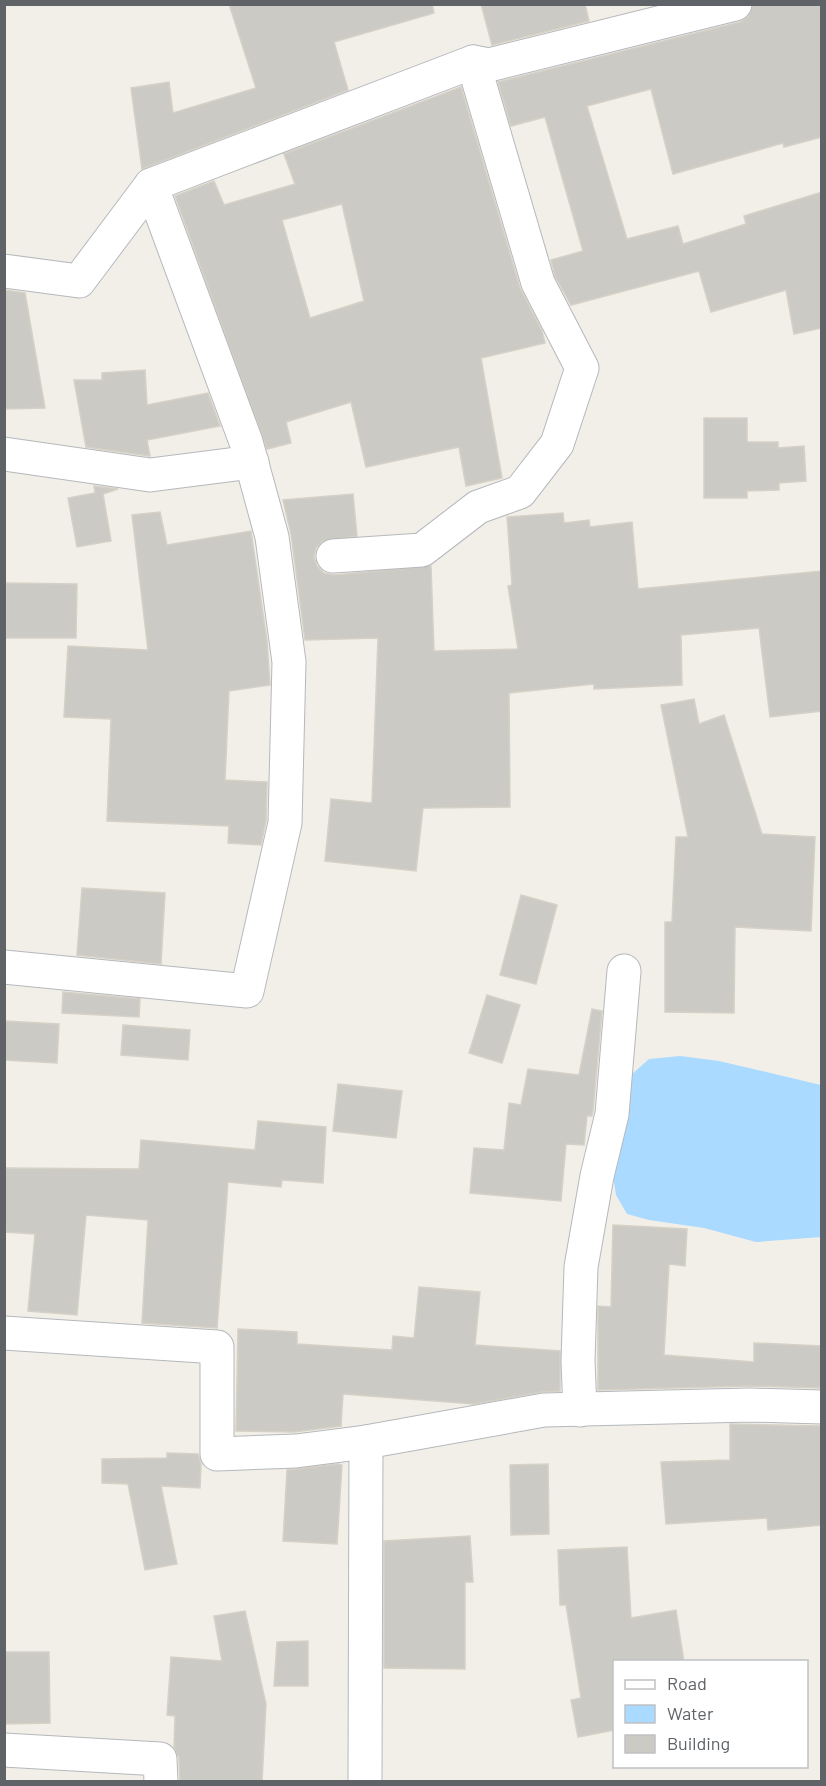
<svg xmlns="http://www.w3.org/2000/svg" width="826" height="1786" font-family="Barlow,sans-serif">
	<rect width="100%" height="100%" fill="#f1efe8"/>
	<path fill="#aadaff" d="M 680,1056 L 719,1061 L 821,1085 L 821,1237 L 756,1242 L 704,1228 L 649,1220 L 627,1214 L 616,1195 L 613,1176 L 632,1074 L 649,1059 Z"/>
	<g fill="#cccac5" stroke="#d6d1c6" stroke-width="1.5" fill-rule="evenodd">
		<path d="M 229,4 L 432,4 L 434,13 L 334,42 L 348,90 L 142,169 L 131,88 L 169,82 L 173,113 L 256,88 Z"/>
		<path d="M 481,4 L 585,4 L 589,21 L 492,45 Z"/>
		<path d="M 753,4 L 822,4 L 822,137 L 784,147 L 783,143 L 673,174 L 651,89 L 587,106 L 627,239 L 678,226 L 683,244 L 746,224 L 744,216 L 822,192 L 822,328 L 794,334 L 786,290 L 711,312 L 699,271 L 571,305 L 555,276 L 551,260 L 583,251 L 545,117 L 511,126 L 498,82 L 740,22 L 748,17 Z"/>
		<path d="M 461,87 L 520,288 L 542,331 L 545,343 L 481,358 L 502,478 L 466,486 L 459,447 L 366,467 L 351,402 L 286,422 L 291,443 L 267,449 L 175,196 L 214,181 L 224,205 L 295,184 L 284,154 ZM 342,204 L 364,301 L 310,318 L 282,220 Z"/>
		<path d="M 4,290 L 25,293 L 45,408 L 5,409 Z"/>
		<path d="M 145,370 L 147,405 L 208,393 L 220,426 L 147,440 L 150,456 L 86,447 L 74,380 L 102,380 L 102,373 Z"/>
		<path d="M 704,418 L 747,418 L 747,442 L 778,442 L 778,448 L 804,446 L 806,481 L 779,483 L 779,490 L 747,491 L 747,498 L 704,498 Z"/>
		<path d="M 94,486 L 118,489 L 103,494 L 111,541 L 77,547 L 68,498 L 95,493 Z"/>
		<path d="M 353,494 L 357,536 L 322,541 L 316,548 L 314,557 L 317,566 L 324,573 L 334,575 L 431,566 L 434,651 L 518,649 L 508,586 L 512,585 L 507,517 L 563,513 L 564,523 L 589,520 L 590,527 L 632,522 L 638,589 L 822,571 L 822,711 L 770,717 L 759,628 L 681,635 L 682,685 L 594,689 L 594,684 L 509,693 L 510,807 L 423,808 L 416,871 L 325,861 L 331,799 L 372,803 L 378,638 L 305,640 L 291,534 L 283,500 Z"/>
		<path d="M 160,512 L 167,545 L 251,531 L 267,641 L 270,685 L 229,691 L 225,780 L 267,782 L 266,821 L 261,845 L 228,843 L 229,826 L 107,821 L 111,719 L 64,717 L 68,646 L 148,650 L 132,515 Z"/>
		<path d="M 6,583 L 77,584 L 76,638 L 6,638 Z"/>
		<path d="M 694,699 L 699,724 L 724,715 L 762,834 L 815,837 L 811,931 L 735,927 L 734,1013 L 665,1012 L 665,922 L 672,922 L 676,837 L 688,837 L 661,705 Z"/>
		<path d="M 82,888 L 165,893 L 161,964 L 77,955 Z"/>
		<path d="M 521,895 L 557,905 L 536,984 L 500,975 Z"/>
		<path d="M 63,992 L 140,999 L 139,1017 L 62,1013 Z"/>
		<path d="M 487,995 L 520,1005 L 502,1063 L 469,1053 Z"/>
		<path d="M 592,1009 L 602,1011 L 593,1111 L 592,1116 L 587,1116 L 584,1145 L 566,1144 L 561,1201 L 470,1193 L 474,1148 L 504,1150 L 509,1103 L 521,1105 L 528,1069 L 579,1075 Z"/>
		<path d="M 4,1021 L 59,1024 L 57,1063 L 4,1060 Z"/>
		<path d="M 123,1025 L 190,1030 L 188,1060 L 121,1055 Z"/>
		<path d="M 338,1084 L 402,1091 L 396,1138 L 333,1131 Z"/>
		<path d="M 258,1121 L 326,1127 L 323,1183 L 282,1180 L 281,1187 L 228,1182 L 217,1328 L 142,1323 L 148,1220 L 86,1215 L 77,1315 L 28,1311 L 35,1234 L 4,1232 L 4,1168 L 139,1169 L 141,1140 L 255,1150 Z"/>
		<path d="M 613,1225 L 687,1229 L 685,1266 L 669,1264 L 664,1355 L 754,1362 L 754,1343 L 822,1346 L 822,1388 L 750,1386 L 598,1390 L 598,1306 L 611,1307 Z"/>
		<path d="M 419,1287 L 480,1292 L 475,1345 L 560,1351 L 560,1391 L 541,1392 L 474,1404 L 343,1394 L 341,1426 L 294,1432 L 236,1431 L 238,1329 L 297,1332 L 297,1344 L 392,1350 L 393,1336 L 414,1338 Z"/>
		<path d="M 730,1424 L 822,1426 L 822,1525 L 768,1530 L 767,1518 L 666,1524 L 661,1462 L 730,1460 Z"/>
		<path d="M 167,1453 L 198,1454 L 201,1464 L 200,1488 L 161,1486 L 177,1564 L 145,1570 L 128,1484 L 102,1483 L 102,1459 L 167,1458 Z"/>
		<path d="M 338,1464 L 342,1465 L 337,1544 L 283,1541 L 287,1470 Z"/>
		<path d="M 548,1464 L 549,1534 L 511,1535 L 510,1465 Z"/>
		<path d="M 470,1536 L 473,1582 L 465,1582 L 465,1669 L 384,1668 L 384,1541 Z"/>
		<path d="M 627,1547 L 631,1618 L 676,1610 L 684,1662 L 615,1662 L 615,1730 L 578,1737 L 571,1700 L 581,1698 L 566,1605 L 560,1605 L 558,1550 Z"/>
		<path d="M 245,1611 L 266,1704 L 262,1782 L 180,1782 L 179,1758 L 174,1747 L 175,1716 L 167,1715 L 171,1657 L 222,1661 L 214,1616 Z"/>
		<path d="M 308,1641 L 308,1686 L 274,1686 L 277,1642 Z"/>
		<path d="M 4,1652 L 49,1652 L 50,1723 L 4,1724 Z"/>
	</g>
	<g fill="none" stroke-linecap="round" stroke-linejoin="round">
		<g stroke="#b5b8bc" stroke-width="35">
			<g id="street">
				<path d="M 4,271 L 79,281 L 151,185"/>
				<path d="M 4,454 L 150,475 L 252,462"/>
				<path d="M 333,556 L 422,550 L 478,507 L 520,492 L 557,444 L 582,368 L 538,283 L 473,62"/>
				<path d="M 4,967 L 247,991 L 285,823 L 289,662 L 272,537 L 246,442 L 151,185 L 473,62 L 489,65 L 735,4"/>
				<path d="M 4,1333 L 217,1347 L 217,1454 L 296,1451 L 366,1442 L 544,1410 L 750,1405 L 822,1407"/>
				<path d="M 580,1410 L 578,1361 L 581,1267 L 597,1176 L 612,1114 L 624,971"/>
				<path d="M 4,1750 L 160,1759 L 161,1782"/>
				<path d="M 365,1782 L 366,1442"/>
			</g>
		</g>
		<use href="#street" stroke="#fff" stroke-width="33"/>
	</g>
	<rect width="826" height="1786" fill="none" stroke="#5f6368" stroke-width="12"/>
	<rect x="613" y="1660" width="195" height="108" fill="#ffffff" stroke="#bfc1c3" stroke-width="1.5"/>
	<rect x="625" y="1680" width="30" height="9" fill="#ffffff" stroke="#bfc1c3" stroke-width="1.5"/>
	<text x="667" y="1690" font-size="18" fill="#5f6368">Road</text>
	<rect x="625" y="1705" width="30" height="18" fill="#aadaff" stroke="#bfc1c3" stroke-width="1.5"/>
	<text x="667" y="1720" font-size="18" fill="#5f6368">Water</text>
	<rect x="625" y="1735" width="30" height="18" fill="#cccac5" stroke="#bfc1c3" stroke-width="1.5"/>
	<text x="667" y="1750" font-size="18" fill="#5f6368">Building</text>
</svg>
